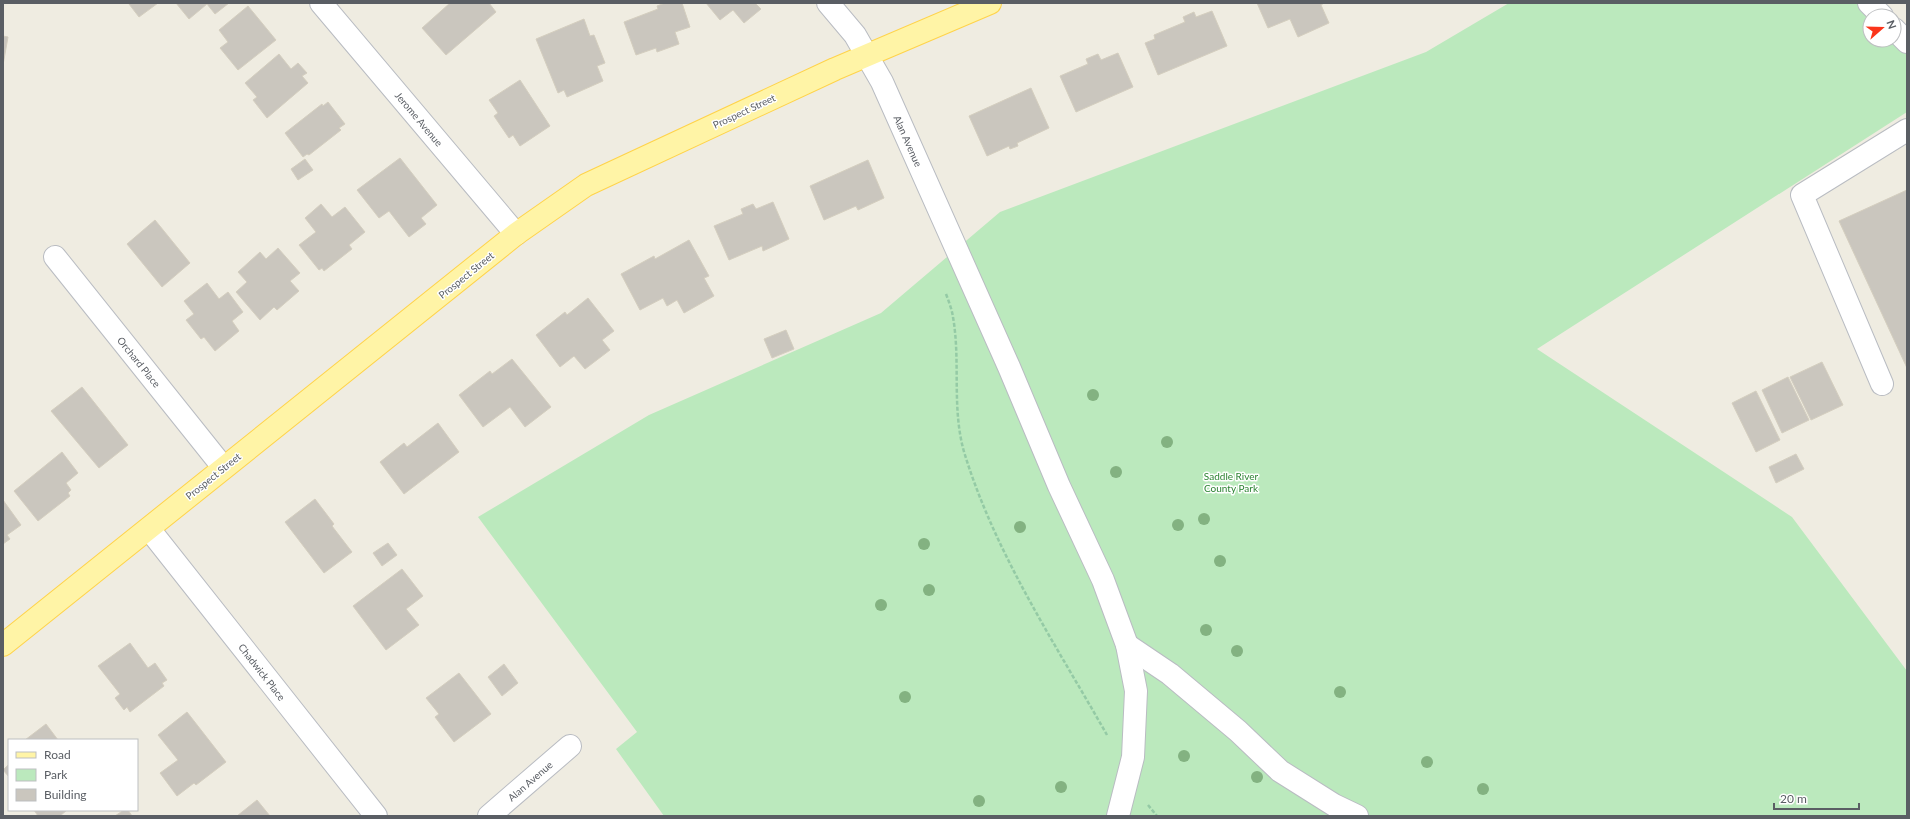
<svg xmlns="http://www.w3.org/2000/svg" width="1910" height="819" font-family="Lato,sans-serif">
	<rect width="100%" height="100%" fill="#efece1"/>
	<path fill="#bbe9bd" d="M 1509,3 L 1869,3 L 1870,40 L 1907,42 L 1907,112 L 1537,349 L 1792,517 L 1907,671 L 1907,816 L 664,816 L 616,749 L 637,732 L 478,517 L 649,415 L 881,313 L 1000,212 L 1426,52 Z"/>
	<g fill="#cac6be" stroke="#d4cebf">
		<path d="M 131,3 L 158,3 L 139,17 L 129,4 Z"/>
		<path d="M 176,3 L 229,3 L 215,14 L 207,4 L 189,19 Z"/>
		<path d="M 450,3 L 489,3 L 496,12 L 446,55 L 422,28 Z"/>
		<path d="M 665,3 L 682,3 L 690,27 L 675,32 L 679,44 L 657,52 L 656,48 L 636,55 L 624,22 L 658,9 L 657,6 Z"/>
		<path d="M 706,3 L 755,3 L 761,9 L 744,23 L 733,10 L 720,20 Z"/>
		<path d="M 1257,3 L 1324,3 L 1321,5 L 1329,23 L 1298,37 L 1290,19 L 1268,28 Z"/>
		<path d="M 248,6 L 276,40 L 238,70 L 220,48 L 228,42 L 219,30 Z"/>
		<path d="M 1212,11 L 1227,46 L 1158,75 L 1145,43 L 1155,39 L 1154,35 L 1185,22 L 1183,17 L 1194,12 L 1196,17 Z"/>
		<path d="M 584,19 L 590,36 L 594,35 L 605,63 L 597,66 L 603,81 L 567,97 L 564,90 L 558,93 L 536,39 Z"/>
		<path d="M 3,36 L 8,37 L 3,65 Z"/>
		<path d="M 1118,53 L 1133,87 L 1076,112 L 1060,76 L 1088,64 L 1086,59 L 1098,54 L 1101,60 Z"/>
		<path d="M 279,54 L 291,69 L 298,63 L 307,73 L 302,76 L 308,83 L 267,118 L 253,100 L 257,97 L 245,83 Z"/>
		<path d="M 520,80 L 550,126 L 520,146 L 513,135 L 509,138 L 494,116 L 498,113 L 489,100 Z"/>
		<path d="M 1031,88 L 1049,128 L 1017,143 L 1018,146 L 1010,149 L 1009,146 L 987,156 L 969,116 Z"/>
		<path d="M 328,102 L 345,124 L 339,128 L 341,130 L 309,155 L 307,154 L 303,157 L 285,133 L 322,104 L 323,106 Z"/>
		<path d="M 400,158 L 437,205 L 421,218 L 426,224 L 409,237 L 389,211 L 379,218 L 357,190 Z"/>
		<path d="M 305,159 L 313,170 L 298,180 L 291,169 Z"/>
		<path d="M 868,160 L 884,198 L 858,210 L 856,206 L 824,220 L 810,186 Z"/>
		<path d="M 1907,190 L 1907,368 L 1839,221 Z"/>
		<path d="M 773,202 L 789,239 L 763,251 L 762,246 L 729,260 L 714,226 L 743,214 L 741,209 L 753,204 L 756,209 Z"/>
		<path d="M 321,204 L 332,217 L 345,207 L 365,232 L 349,245 L 352,249 L 324,271 L 322,268 L 319,270 L 299,245 L 316,232 L 305,218 Z"/>
		<path d="M 155,220 L 190,263 L 162,287 L 127,244 Z"/>
		<path d="M 689,240 L 709,276 L 704,278 L 714,296 L 684,313 L 677,300 L 667,306 L 663,298 L 640,310 L 621,274 L 654,256 L 655,259 Z"/>
		<path d="M 278,248 L 300,273 L 290,281 L 299,291 L 277,310 L 274,307 L 260,320 L 236,292 L 247,282 L 238,272 L 260,252 L 266,259 Z"/>
		<path d="M 207,283 L 219,299 L 228,292 L 243,312 L 232,321 L 239,331 L 215,351 L 204,337 L 201,339 L 186,320 L 194,314 L 184,301 Z"/>
		<path d="M 588,298 L 614,331 L 602,340 L 610,350 L 585,369 L 574,356 L 560,367 L 536,335 L 565,312 L 567,315 Z"/>
		<path d="M 786,330 L 794,349 L 772,358 L 764,339 Z"/>
		<path d="M 512,359 L 551,407 L 525,427 L 510,407 L 483,427 L 459,395 L 490,371 L 492,374 Z"/>
		<path d="M 1822,362 L 1843,405 L 1811,420 L 1790,377 Z"/>
		<path d="M 1788,377 L 1809,420 L 1782,433 L 1762,390 Z"/>
		<path d="M 82,387 L 128,445 L 99,468 L 51,411 Z"/>
		<path d="M 1756,391 L 1780,440 L 1756,452 L 1732,403 Z"/>
		<path d="M 438,423 L 459,452 L 404,494 L 380,462 L 404,443 L 407,447 Z"/>
		<path d="M 62,452 L 78,473 L 66,483 L 71,490 L 68,493 L 70,496 L 38,521 L 14,491 Z"/>
		<path d="M 1796,454 L 1804,469 L 1776,483 L 1769,467 Z"/>
		<path d="M 315,499 L 334,524 L 332,526 L 352,552 L 324,573 L 285,522 Z"/>
		<path d="M 3,500 L 21,525 L 7,535 L 10,539 L 3,544 Z"/>
		<path d="M 388,543 L 397,555 L 382,566 L 373,553 Z"/>
		<path d="M 402,569 L 423,596 L 406,609 L 419,625 L 386,650 L 353,606 Z"/>
		<path d="M 130,643 L 148,668 L 155,663 L 167,680 L 162,683 L 164,686 L 130,712 L 127,707 L 124,710 L 115,698 L 120,694 L 98,666 Z"/>
		<path d="M 504,664 L 518,683 L 502,696 L 488,677 Z"/>
		<path d="M 459,673 L 491,714 L 454,742 L 435,717 L 439,714 L 426,698 Z"/>
		<path d="M 187,712 L 226,762 L 196,785 L 194,783 L 177,796 L 160,773 L 178,760 L 158,735 Z"/>
		<path d="M 46,724 L 58,740 L 25,740 Z"/>
		<path d="M 9,764 L 9,777 L 3,770 Z"/>
		<path d="M 257,800 L 270,816 L 237,816 Z"/>
		<path d="M 34,810 L 67,810 L 60,816 L 38,816 Z"/>
		<path d="M 124,810 L 128,810 L 132,816 L 115,816 Z"/>
	</g>
	<g fill="none" stroke-linecap="round" stroke-linejoin="round">
		<g stroke="#b9bcc2" stroke-width="24">
			<g id="minor">
				<path d="M 321,3 L 516,234"/>
				<path d="M 828,3 L 855,35 L 882,82 L 1009,367 L 1059,486 L 1103,580 L 1127,645 L 1136,691 L 1133,757 L 1118,816"/>
				<path d="M 1869,3 L 1882,16"/>
				<path d="M 1894,29 L 1907,42"/>
				<path d="M 55,257 L 223,467"/>
				<path d="M 1882,384 L 1802,195 L 1907,130"/>
				<path d="M 149,529 L 376,816"/>
				<path d="M 1127,645 L 1170,674 L 1238,731 L 1280,771 L 1334,805 L 1357,816"/>
				<path d="M 489,816 L 570,746"/>
			</g>
		</g>
		<g stroke="#ffd34a" stroke-width="24">
			<path id="major" d="M 3,645 L 516,234 L 586,185 L 835,69 L 990,3"/>
		</g>
		<g stroke="#94caa5" stroke-width="2.5" stroke-dasharray="4 2" stroke-linecap="butt">
			<path d="M 946,294 C 949,302 952,310 953,317 C 961,363 951,410 965,455 C 996,555 1056,645 1107,735"/>
			<path d="M 1148,805 L 1157,816"/>
		</g>
		<use href="#minor" stroke="#fff" stroke-width="22"/>
		<use href="#major" stroke="#fff4a6" stroke-width="22"/>
	</g>
	<g fill="#83b281">
		<circle cx="1093" cy="395" r="6"/>
		<circle cx="1167" cy="442" r="6"/>
		<circle cx="1116" cy="472" r="6"/>
		<circle cx="1204" cy="519" r="6"/>
		<circle cx="1178" cy="525" r="6"/>
		<circle cx="1020" cy="527" r="6"/>
		<circle cx="924" cy="544" r="6"/>
		<circle cx="1220" cy="561" r="6"/>
		<circle cx="929" cy="590" r="6"/>
		<circle cx="881" cy="605" r="6"/>
		<circle cx="1206" cy="630" r="6"/>
		<circle cx="1237" cy="651" r="6"/>
		<circle cx="1340" cy="692" r="6"/>
		<circle cx="905" cy="697" r="6"/>
		<circle cx="1184" cy="756" r="6"/>
		<circle cx="1427" cy="762" r="6"/>
		<circle cx="1257" cy="777" r="6"/>
		<circle cx="1061" cy="787" r="6"/>
		<circle cx="1483" cy="789" r="6"/>
		<circle cx="979" cy="801" r="6"/>
	</g>
	<g text-anchor="middle" stroke-width="3" stroke-linejoin="round" paint-order="stroke">
		<g font-size="10" fill="#5a5e64" stroke="#fff">
			<text transform="translate(744 111) rotate(-25)" y="4">Prospect Street</text>
			<text transform="translate(419 119) rotate(50)" y="4">Jerome Avenue</text>
			<text transform="translate(908 141) rotate(66)" y="4">Alan Avenue</text>
			<text transform="translate(466 275) rotate(-39)" y="4">Prospect Street</text>
			<text transform="translate(139 362) rotate(51)" y="4">Orchard Place</text>
			<text transform="translate(213 476) rotate(-39)" y="4">Prospect Street</text>
			<text transform="translate(262 672) rotate(52)" y="4">Chadwick Place</text>
			<text transform="translate(530 781) rotate(-41)" y="4">Alan Avenue</text>
		</g>
		<g font-size="10" fill="#2b8232" stroke="#fff">
			<text x="1231" y="480">Saddle River<tspan x="1231" dy="12">County Park</tspan></text>
		</g>
	</g>
	<rect width="1910" height="819" fill="none" stroke="#5a5e64" stroke-width="8"/>
	<rect x="8" y="739" width="130" height="72" fill="#ffffff" stroke="#bdbfc1"/>
	<rect x="16" y="752" width="20" height="6" fill="#fff4a6" stroke="#bdbfc1"/>
	<text x="44" y="759" font-size="12" fill="#5a5e64">Road</text>
	<rect x="16" y="769" width="20" height="12" fill="#bbe9bd" stroke="#bdbfc1"/>
	<text x="44" y="779" font-size="12" fill="#5a5e64">Park</text>
	<rect x="16" y="789" width="20" height="12" fill="#cac6be" stroke="#bdbfc1"/>
	<text x="44" y="799" font-size="12" fill="#5a5e64">Building</text>
	<g transform="translate(1882 28) rotate(70)"><circle r="19" fill="#ffffff" stroke="#bdbfc1"/>
	<path d="M0-3L7 15L0 10L-7 15Z" fill="#fb351b"/>
	<text y="-6" font-size="11" font-weight="bold" text-anchor="middle" fill="#5a5e64">N</text>
	</g>
	<path d="M1774 803v6h85v-6" fill="none" stroke="#5a5e64" stroke-width="2"/>
	<text x="1780" y="803" font-size="12" fill="#5a5e64" stroke="#ffffff" stroke-width="3" paint-order="stroke">20 m</text>
</svg>
